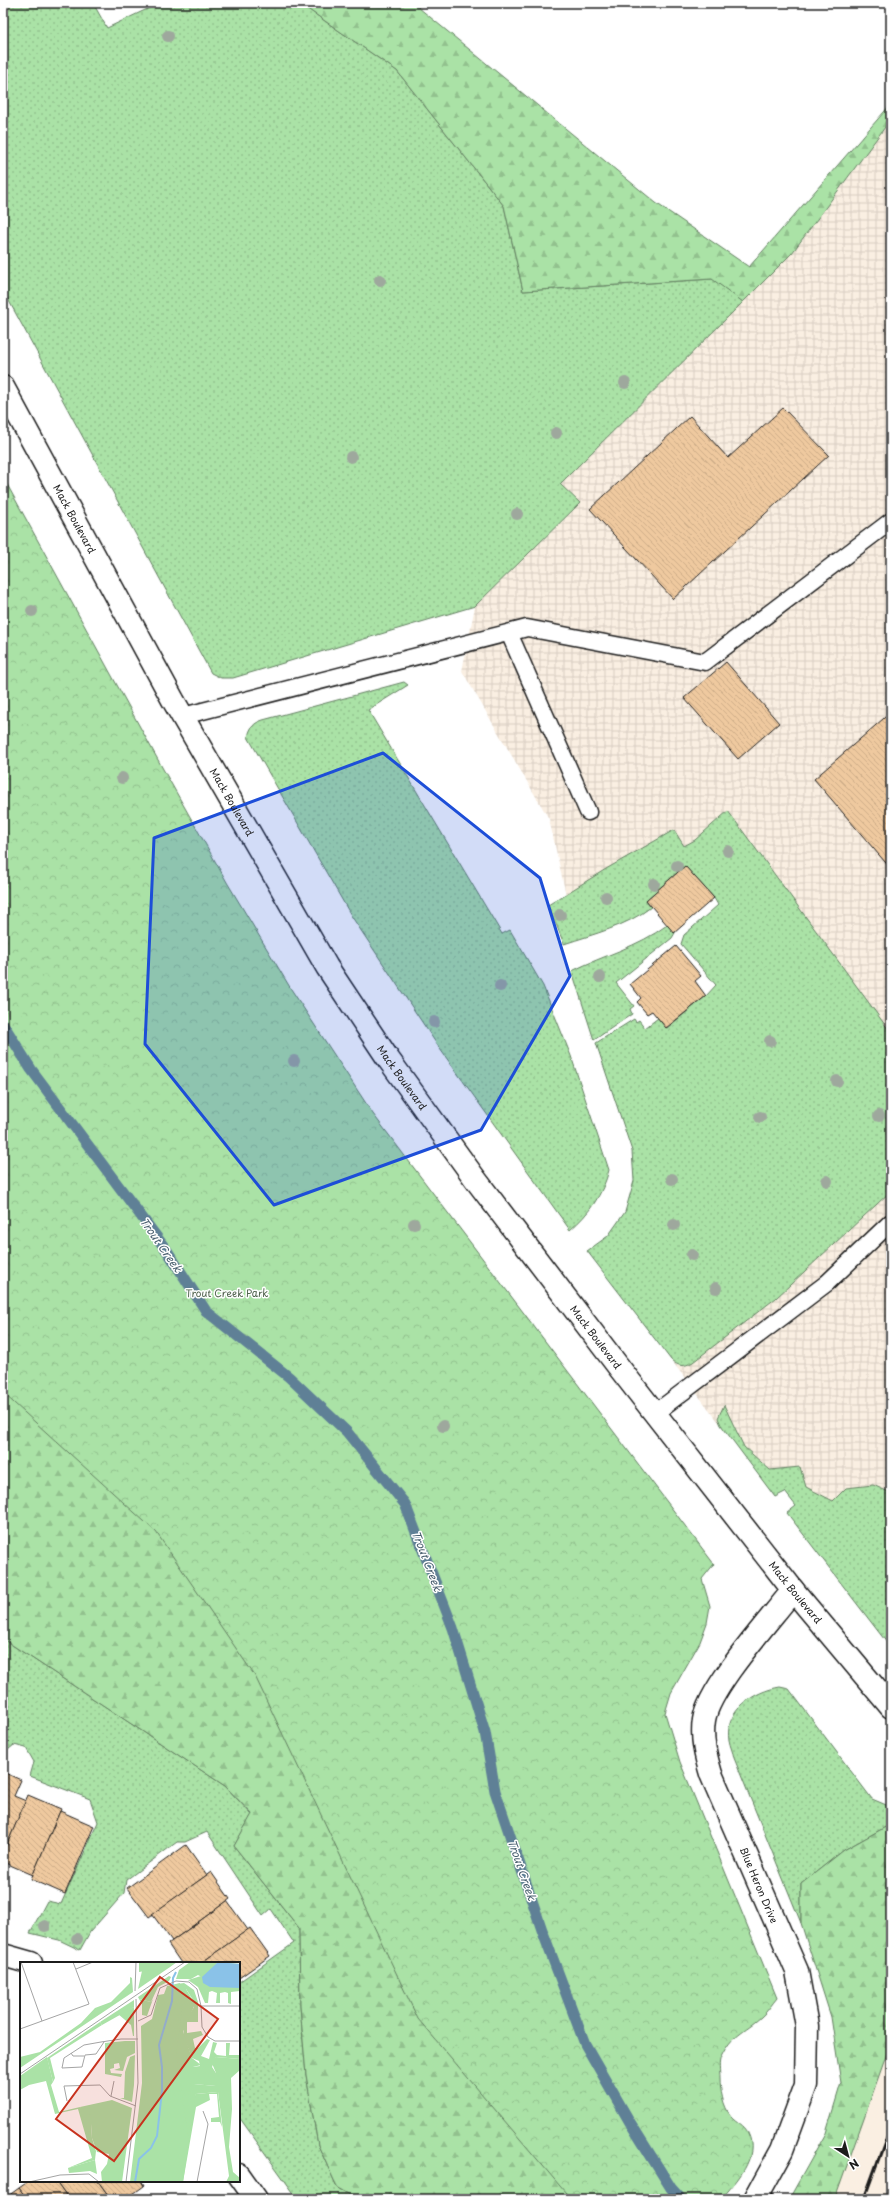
<svg xmlns="http://www.w3.org/2000/svg" width="894" height="2202" font-family="'Playpen Sans',sans-serif">
	<defs>
		<pattern id="industrial-grid" width="8" height="8" patternUnits="userSpaceOnUse"><rect width="8" height="8" fill="#faefe2"/><path d="M0 4h8M4 0v8" fill="none" stroke="#d6ccc1"/></pattern>
		<pattern id="grass-dots" width="8" height="8" patternUnits="userSpaceOnUse"><rect width="8" height="8" fill="#aae2a6"/><path d="M2 2h.1M6 6h.1" fill="none" stroke="#92c18e" stroke-width="1.8" stroke-linecap="round"/></pattern>
		<pattern id="forest-firs" width="22" height="20" patternUnits="userSpaceOnUse"><rect width="22" height="20" fill="#aae2a6"/><path d="M5 1l3.5 6h-7zM16 11l3.5 6h-7z" fill="#92c18e"/></pattern>
		<pattern id="park-crowns" width="20" height="18" patternUnits="userSpaceOnUse"><rect width="20" height="18" fill="#aae2a6"/><path d="M2 6a3 3 0 1 1 6 0M12 15a3 3 0 1 1 6 0" fill="none" stroke="#92c18e"/></pattern>
		<pattern id="building-back-hatch" width="6" height="6" patternUnits="userSpaceOnUse"><rect width="6" height="6" fill="#efc99f"/><path d="M-1 5l2 2M0 0l6 6M5-1l2 2" fill="none" stroke="#ccac88"/></pattern>
	</defs>
	<rect width="100%" height="100%" fill="#fff"/>
	<filter id="ink" filterUnits="userSpaceOnUse"><feTurbulence type="fractalNoise" baseFrequency=".025" numOctaves="2"/><feDisplacementMap in="SourceGraphic" scale="8" xChannelSelector="R" yChannelSelector="G"/><feConvolveMatrix kernelMatrix="1 2 1 2 8 2 1 2 1" color-interpolation-filters="sRGB"/></filter>
	<g filter="url(#ink)">
		<path fill="#faefe2" d="M 891,2042 L 891,2199 L 835,2199 Z"/>
		<g fill="url(#industrial-grid)">
			<path d="M 891,119 L 891,1033 L 728,811 L 695,840 L 684,846 L 674,830 L 606,869 L 566,895 L 549,819 L 462,671 L 475,606 L 580,503 L 560,484 L 792,253 Z"/>
			<path d="M 891,1191 L 891,1493 L 873,1485 L 833,1501 L 806,1487 L 800,1467 L 770,1470 L 744,1447 L 724,1405 L 718,1418 L 721,1425 L 671,1360 L 677,1365 L 684,1366 L 693,1362 L 776,1298 Z"/>
		</g>
		<g fill="url(#grass-dots)" stroke="#637f61">
			<path d="M 3,3 L 93,3 L 107,28 L 160,3 L 299,3 L 397,71 L 504,206 L 523,291 L 713,279 L 743,302 L 560,484 L 580,503 L 475,606 L 233,678 L 221,678 L 211,673 L 3,290 Z"/>
			<path d="M 404,682 L 408,685 L 368,710 L 502,934 L 510,930 L 543,986 L 571,1056 L 609,1170 C 603,1194 589,1214 570,1230 L 440,1049 L 352,917 L 248,737 C 250,727 254,723 263,720 Z"/>
			<path d="M 728,811 L 891,1033 L 891,1191 L 776,1298 L 693,1362 C 684,1367 679,1367 671,1360 L 587,1251 L 608,1236 L 625,1212 L 634,1181 L 632,1151 L 596,1043 L 634,1019 L 636,1022 L 639,1020 L 645,1028 L 658,1018 L 667,1028 L 706,996 L 716,985 L 681,944 L 684,935 L 718,905 L 714,898 L 685,866 L 646,900 L 651,907 C 627,926 594,934 564,944 L 548,905 L 606,869 L 674,830 L 684,846 L 695,840 Z"/>
			<path d="M 667,925 L 674,932 L 676,931 L 672,938 L 616,983 L 634,1006 L 630,1009 L 632,1014 L 594,1040 L 572,971 C 604,955 638,947 667,925 Z"/>
			<path d="M 724,1405 L 744,1447 L 770,1470 L 800,1467 L 806,1487 L 833,1501 L 846,1488 L 873,1485 L 891,1493 L 891,1648 L 787,1513 L 796,1506 L 785,1492 L 775,1497 L 721,1425 L 718,1418 Z"/>
			<path d="M 3,1639 L 225,1786 L 252,1815 L 234,1846 L 299,1928 L 300,2006 L 306,2075 L 318,2145 L 337,2187 L 358,2199 L 298,2199 L 239,2117 L 239,1982 L 294,1943 L 271,1909 L 263,1916 L 207,1832 L 185,1842 L 177,1842 L 126,1880 L 124,1893 L 90,1932 L 80,1950 L 59,1940 L 30,1933 L 47,1901 L 61,1904 L 98,1822 L 90,1799 L 30,1776 L 34,1762 L 26,1748 L 14,1745 L 3,1754 Z"/>
			<path d="M 780,1687 L 789,1689 L 872,1799 L 891,1807 L 891,1824 L 844,1850 L 801,1884 L 801,1923 L 734,1758 C 733,1752 730,1746 729,1740 C 724,1710 755,1691 780,1687 Z"/>
		</g>
		<g fill="url(#forest-firs)" stroke="#637f61">
			<path d="M 299,3 L 413,3 L 656,203 L 749,267 L 891,104 L 891,119 L 792,253 L 743,302 L 712,279 L 523,291 L 504,206 L 397,71 Z"/>
			<path d="M 3,1362 L 94,1424 L 595,2199 L 358,2199 L 337,2187 L 318,2145 L 306,2075 L 300,2006 L 299,1928 L 234,1846 L 252,1814 L 225,1786 L 3,1639 Z"/>
			<path d="M 891,1824 L 891,2042 L 835,2199 L 789,2199 L 826,2133 L 841,2083 L 831,2017 L 801,1923 L 801,1884 L 844,1850 Z"/>
		</g>
		<path fill="url(#park-crowns)" stroke="#637f61" d="M 3,477 L 163,769 L 228,884 L 291,989 L 373,1114 L 714,1564 L 702,1579 L 710,1606 L 707,1623 L 700,1642 L 671,1693 L 665,1713 L 680,1762 L 777,1998 C 772,2004 767,2012 761,2017 C 744,2032 732,2034 721,2057 C 718,2063 720,2072 720,2078 C 720,2089 723,2107 731,2116 C 736,2122 745,2125 748,2133 C 760,2157 736,2182 721,2199 L 571,2199 L 418,2019 L 255,1676 L 156,1532 L 3,1393 Z"/>
		<g fill="none" stroke-linecap="round" stroke-linejoin="round">
			<path stroke="#5e8096" stroke-width="11" d="M 3,1024 L 31,1069 L 168,1252 L 206,1311 L 289,1377 L 347,1432 L 405,1504 L 453,1628 L 485,1732 L 495,1791 L 542,1930 L 585,2044 L 631,2124 L 671,2188 L 681,2199"/>
		</g>
		<g fill="url(#building-back-hatch)" stroke="#1c1c1c">
			<path d="M 783,408 L 829,455 L 673,599 L 590,509 L 690,416 L 728,458 Z"/>
			<path d="M 726,662 L 779,723 L 738,759 L 684,698 Z"/>
			<path d="M 891,712 L 891,869 L 814,779 Z"/>
			<path d="M 685,866 L 714,898 L 674,933 L 646,900 Z"/>
			<path d="M 676,946 L 701,976 L 695,981 L 706,996 L 666,1028 L 652,1011 L 647,1014 L 637,1002 L 641,998 L 630,984 Z"/>
			<path d="M 3,1772 L 21,1780 L 14,1796 L 26,1801 L 3,1854 Z"/>
			<path d="M 28,1795 L 61,1809 L 33,1875 L 3,1862 L 3,1854 Z"/>
			<path d="M 60,1811 L 94,1826 L 65,1894 L 31,1879 Z"/>
			<path d="M 186,1845 L 207,1875 L 149,1917 L 127,1888 Z"/>
			<path d="M 211,1872 L 230,1899 L 172,1941 L 152,1914 Z"/>
			<path d="M 227,1901 L 248,1930 L 201,1963 L 181,1963 L 168,1944 Z"/>
			<path d="M 250,1928 L 270,1956 L 239,1978 L 239,1963 L 201,1963 Z"/>
			<path d="M 29,2181 L 56,2181 L 69,2199 L 27,2199 L 19,2188 Z"/>
			<path d="M 56,2181 L 98,2181 L 111,2199 L 69,2199 Z"/>
			<path d="M 98,2181 L 141,2181 L 144,2186 L 126,2199 L 111,2199 Z"/>
			<path d="M 19,2188 L 27,2199 L 4,2199 Z"/>
		</g>
		<g fill="none" stroke-linecap="round" stroke-linejoin="round">
			<g stroke="#1c1c1c" stroke-width="19">
				<g id="lane">
					<path d="M 509,633 L 588,812"/>
					<path d="M 183,716 L 527,628 L 705,662 L 891,521"/>
					<path d="M 655,1413 L 827,1283 L 891,1222"/>
				</g>
			</g>
			<g stroke="#1c1c1c" stroke-width="25">
				<g id="street">
					<path d="M 3,1955 L 31,1963"/>
					<path d="M 239,2175 L 256,2199"/>
					<path d="M 755,2199 L 782,2150 L 806,2085 L 807,2026 L 797,1971 L 711,1774 C 706,1757 701,1739 704,1720 C 709,1687 771,1619 793,1590"/>
				</g>
			</g>
			<g stroke="#1c1c1c" stroke-width="25">
				<g id="secondary">
					<path id="s1" d="M 3,387 L 173,700 L 327,967 L 389,1060 L 476,1180 L 621,1370 L 793,1590 L 891,1707"/>
				</g>
			</g>
			<use href="#lane" stroke="#fff" stroke-width="16"/>
			<use href="#street" stroke="#fff" stroke-width="22"/>
			<use href="#secondary" stroke="#fff" stroke-width="22"/>
			<g stroke="#1c1c1c" stroke-width="3">
				<path d="M 864,2199 L 891,2125"/>
				<path d="M 888,2199 L 891,2192"/>
			</g>
		</g>
		<g fill="#9ea89d">
			<circle cx="168" cy="36" r="6"/>
			<circle cx="380" cy="280" r="6"/>
			<circle cx="625" cy="383" r="6"/>
			<circle cx="556" cy="433" r="6"/>
			<circle cx="351" cy="457" r="6"/>
			<circle cx="517" cy="514" r="6"/>
			<circle cx="32" cy="611" r="6"/>
			<circle cx="122" cy="778" r="6"/>
			<circle cx="728" cy="851" r="6"/>
			<circle cx="677" cy="866" r="6"/>
			<circle cx="654" cy="884" r="6"/>
			<circle cx="606" cy="897" r="6"/>
			<circle cx="560" cy="915" r="6"/>
			<circle cx="600" cy="977" r="6"/>
			<circle cx="500" cy="986" r="6"/>
			<circle cx="434" cy="1022" r="6"/>
			<circle cx="770" cy="1041" r="6"/>
			<circle cx="294" cy="1061" r="6"/>
			<circle cx="837" cy="1081" r="6"/>
			<circle cx="879" cy="1116" r="6"/>
			<circle cx="760" cy="1117" r="6"/>
			<circle cx="672" cy="1179" r="6"/>
			<circle cx="827" cy="1181" r="6"/>
			<circle cx="414" cy="1224" r="6"/>
			<circle cx="674" cy="1225" r="6"/>
			<circle cx="692" cy="1255" r="6"/>
			<circle cx="716" cy="1288" r="6"/>
			<circle cx="443" cy="1426" r="6"/>
			<circle cx="45" cy="1926" r="6"/>
			<circle cx="77" cy="1939" r="6"/>
		</g>
	</g>
	<path fill="#1d4ed8" fill-opacity="0.2" stroke="#1d4ed8" stroke-width="3" stroke-linejoin="round" d="M 383,753 L 540,878 L 570,976 L 481,1130 L 274,1205 L 145,1044 L 154,838 Z"/>
	<g text-anchor="middle" stroke-width="3" stroke-linejoin="round" paint-order="stroke">
		<g font-size="10" fill="#1c1c1c" stroke="#fff">
			<text dy="4" stroke="none"><textPath href="#s1" startOffset="150">Mack Boulevard</textPath></text>
			<text dy="4" stroke="none"><textPath href="#s1" startOffset="474">Mack Boulevard</textPath></text>
			<text dy="4" stroke="none"><textPath href="#s1" startOffset="798">Mack Boulevard</textPath></text>
			<text dy="4" stroke="none"><textPath href="#s1" startOffset="1122">Mack Boulevard</textPath></text>
			<text dy="4" stroke="none"><textPath href="#s1" startOffset="1446">Mack Boulevard</textPath></text>
			<text transform="translate(759 1885) rotate(67)" y="4">Blue Heron Drive</text>
		</g>
		<g font-size="10" fill="#4e614c" stroke="#fff">
			<text x="227" y="1297">Trout Creek Park</text>
		</g>
		<g font-size="11" font-style="italic" fill="#485e6e" stroke="#fff">
			<text transform="translate(161 1245) rotate(55)" y="4">Trout Creek</text>
			<text transform="translate(427 1561) rotate(69)" y="4">Trout Creek</text>
			<text transform="translate(522 1870) rotate(71)" y="4">Trout Creek</text>
		</g>
	</g>
	<g transform="translate(20 1962)">
		<rect width="220" height="220" fill="#fff"/>
		<path d="M 198,0 L 220,2 L 220,29 L 211,30 L 211,42 L 208,41 L 208,31 L 205,30 L 200,31 L 200,41 L 196,41 L 197,31 L 192,29 L 189,30 L 188,41 L 185,41 L 178,25 L 168,18 L 181,14 ZM 164,21 L 174,28 L 178,40 L 178,60 L 167,60 L 167,71 L 181,69 L 183,73 L 173,77 L 175,86 L 178,86 L 187,77 L 190,78 L 181,94 L 189,97 L 193,80 L 197,81 L 194,90 L 197,93 L 206,94 L 206,81 L 210,81 L 209,93 L 220,93 L 220,97 L 196,95 L 192,105 L 196,111 L 196,124 L 173,122 L 173,105 L 180,104 L 179,99 L 172,96 L 163,73 L 165,60 L 174,45 L 173,38 L 166,27 L 157,22 ZM 119,37 L 131,40 L 133,37 L 127,54 L 122,53 L 122,42 ZM 114,45 L 114,74 L 113,74 L 111,63 L 98,52 ZM 80,60 L 82,63 L 30,96 L 35,116 L 33,120 L 27,96 ZM 105,79 L 115,79 L 115,91 L 107,95 L 103,109 L 94,108 L 100,106 L 99,101 L 94,102 L 94,106 L 90,107 L 91,111 L 102,112 L 101,115 L 85,112 L 85,81 ZM 115,93 L 114,123 L 112,140 L 100,136 L 104,136 L 105,110 L 110,95 ZM 198,130 L 202,165 L 200,160 L 191,160 L 191,156 L 199,155 L 197,132 L 189,132 L 190,138 L 176,145 L 163,220 L 126,220 L 176,132 ZM 92,138 L 112,146 L 102,220 L 82,220 L 81,210 L 87,202 L 89,192 L 77,190 L 72,176 L 71,162 L 60,145 ZM 75,198 L 77,212 L 70,209 L 49,211 L 48,206 Z" fill="#aae2a6"/>
		<path d="M 150,0 L 150,5 L 118,27 L 122,9 ZM 170,0 L 198,0 L 182,15 L 178,13 L 171,17 L 156,17 L 159,8 ZM 149,14 L 151,15 L 149,19 L 138,25 L 131,40 L 119,37 L 118,35 ZM 110,15 L 112,16 L 113,30 L 0,106 L 0,95 L 20,90 L 61,61 L 75,46 L 91,40 L 110,21 ZM 157,22 L 167,23 L 166,27 L 175,42 L 163,70 L 172,96 L 181,103 L 173,105 L 174,122 L 196,124 L 196,111 L 191,99 L 196,95 L 220,97 L 220,108 L 211,116 L 212,147 L 209,185 L 213,210 L 220,216 L 220,220 L 206,220 L 209,214 L 198,130 L 176,132 L 169,179 L 155,103 ZM 114,38 L 114,45 L 82,63 L 80,60 ZM 27,95 L 33,120 L 31,123 L 39,150 L 60,145 L 74,156 L 71,162 L 72,176 L 76,189 L 75,198 L 48,206 L 72,196 L 58,147 L 35,152 L 26,119 L 9,123 L 0,128 L 0,114 Z" fill="#aae2a6"/>
		<path d="M 119,0 L 157,0 L 150,5 L 119,10 ZM 160,21 L 162,49 L 156,93 L 169,179 L 163,220 L 110,220 L 122,121 L 121,64 L 132,57 L 138,33 L 144,32 L 147,24 Z" fill="#aae2a6"/>
		<path d="M 198,0 L 220,2 L 220,26 L 190,25 L 183,21 L 182,15 Z" fill="#8ac2e8"/>
		<path fill="none" stroke="#8ac2e8" stroke-width="2" d="M 115,220 L 119,197 L 131,186 L 137,174 L 142,129 L 142,105 L 139,83 L 152,39 L 153,16 L 156,10"/>
		<path fill="none" stroke="#a4a4a4" stroke-width="1" d="M 1,0 L 22,59M 56,7 L 73,0M 115,29 L 116,0M 181,44 L 182,65 L 188,75 L 195,79 L 220,79M 118,59 L 131,53 L 140,26 L 156,19 L 169,20 L 177,27 L 181,44 L 220,44M 0,67 L 69,42 L 53,0M 84,80 L 76,92 L 65,93 L 62,105 L 42,106 L 44,96 L 64,83 L 81,80 L 101,77 L 118,77M 51,91 L 53,94 L 64,94M 0,112 L 165,0M 91,134 L 94,119M 47,139 L 44,124 L 80,123 L 90,134 L 116,144M 9,220 L 40,213 L 69,212 L 79,220M 106,220 L 118,121 L 116,37M 177,220 L 188,162 L 183,149"/>
		<path fill="#c8321e" fill-opacity="0.15" stroke="#c8321e" stroke-width="2" d="M 140,15 L 198,57 L 94,199 L 36,157 Z"/>
		<rect width="220" height="220" fill="none" stroke="#1c1c1c" stroke-width="2"/>
	</g>
	<rect width="894" height="2202" fill="none" stroke="#fff" stroke-width="16"/>
	<rect x="8" y="8" width="878" height="2186" fill="none" stroke="#1c1c1c" stroke-width="1.5" filter="url(#ink)"/>
	<g transform="translate(848 2156) rotate(144)" stroke="#ffffff" stroke-width="3" paint-order="stroke">
	<path d="M0-3L7 15L0 10L-7 15Z" fill="#1c1c1c"/>
	<text y="-6" font-size="11" font-weight="bold" text-anchor="middle" fill="#1c1c1c">N</text>
	</g>
</svg>
